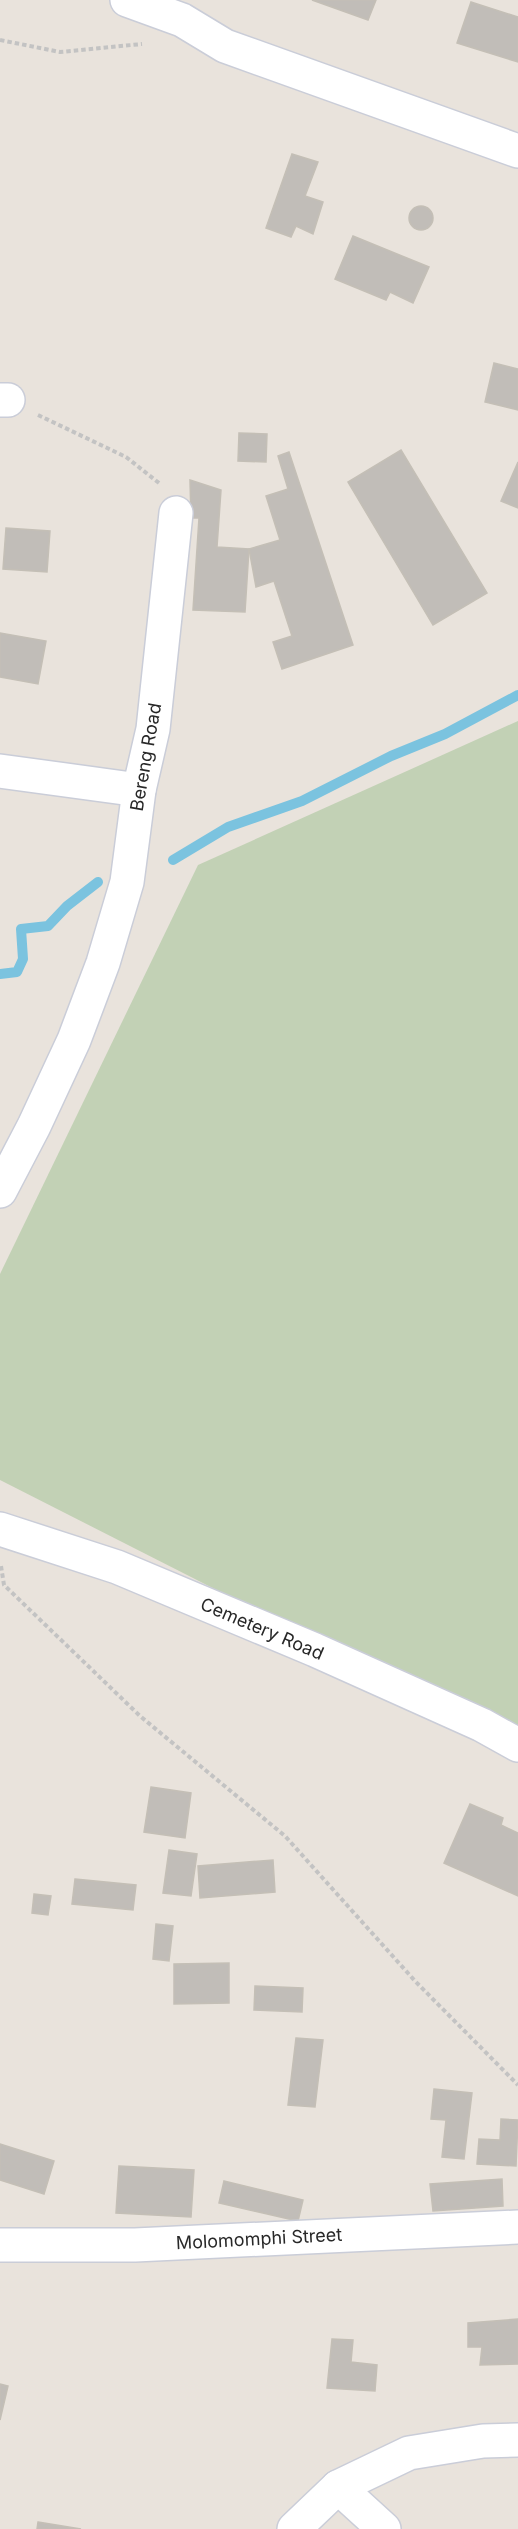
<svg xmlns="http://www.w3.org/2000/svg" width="518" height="2529" font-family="Inter,sans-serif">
	<rect width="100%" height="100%" fill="#e9e3dc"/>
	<path fill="#c2d1b5" d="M 518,721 L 518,1729 L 317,1641 L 0,1480 L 0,1274 L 198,865 Z"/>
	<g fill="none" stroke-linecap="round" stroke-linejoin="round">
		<g stroke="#7bc3df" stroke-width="10">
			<path d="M 173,860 L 228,827 L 302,801 L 391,756 L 445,734 L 518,695"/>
			<path d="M 0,974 L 17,972 L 23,959 L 21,929 L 48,926 L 67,906 L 98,882"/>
		</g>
	</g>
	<g fill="#c1bdb8" stroke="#c4bfb6" stroke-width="1.5">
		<path d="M 312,0 L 376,0 L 368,20 Z"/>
		<path d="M 471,2 L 518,17 L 518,62 L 457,43 Z"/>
		<path d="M 292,154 L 318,162 L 305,196 L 323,202 L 313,234 L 296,226 L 291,237 L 266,228 Z"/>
		<circle cx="421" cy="218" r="12"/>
		<path d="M 353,236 L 429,267 L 413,303 L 390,292 L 386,300 L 335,279 Z"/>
		<path d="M 494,363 L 518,369 L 518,410 L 485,402 Z"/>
		<path d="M 239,433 L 267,434 L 266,462 L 238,461 Z"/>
		<path d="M 401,450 L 487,593 L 433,625 L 348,482 Z"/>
		<path d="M 289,452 L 353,645 L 282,669 L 273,642 L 292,636 L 274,581 L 256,587 L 249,549 L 280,540 L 266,496 L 288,489 L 278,456 Z"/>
		<path d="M 518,462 L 518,508 L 501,501 Z"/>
		<path d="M 190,480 L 221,490 L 217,547 L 249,549 L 245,612 L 193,610 L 199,518 L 191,518 Z"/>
		<path d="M 6,528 L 50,531 L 47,572 L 3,569 Z"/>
		<path d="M 0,633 L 46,641 L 38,684 L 0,677 Z"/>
		<path d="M 151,1787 L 191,1793 L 185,1838 L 144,1832 Z"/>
		<path d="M 470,1804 L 503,1818 L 501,1825 L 518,1833 L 518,1896 L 444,1863 Z"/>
		<path d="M 169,1850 L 197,1854 L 191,1896 L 163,1893 Z"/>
		<path d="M 273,1860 L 275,1892 L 200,1898 L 198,1866 Z"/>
		<path d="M 75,1879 L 136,1885 L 133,1910 L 72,1904 Z"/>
		<path d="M 34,1894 L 51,1896 L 48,1915 L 32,1913 Z"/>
		<path d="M 156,1924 L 173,1926 L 169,1961 L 153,1959 Z"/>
		<path d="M 229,1963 L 229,2003 L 174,2004 L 174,1964 Z"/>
		<path d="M 255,1986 L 303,1988 L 302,2012 L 254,2010 Z"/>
		<path d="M 296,2038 L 323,2040 L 315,2107 L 288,2105 Z"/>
		<path d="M 434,2089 L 472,2093 L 464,2159 L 442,2157 L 446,2120 L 431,2119 Z"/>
		<path d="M 501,2119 L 518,2120 L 516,2166 L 477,2164 L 479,2139 L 500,2140 Z"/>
		<path d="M 0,2144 L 54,2161 L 44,2194 L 0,2180 Z"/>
		<path d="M 119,2166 L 194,2170 L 191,2217 L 116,2213 Z"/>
		<path d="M 502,2179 L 503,2206 L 433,2211 L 430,2184 Z"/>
		<path d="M 224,2181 L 303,2200 L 298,2221 L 219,2203 Z"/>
		<path d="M 518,2319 L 518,2364 L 480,2365 L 482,2347 L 468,2347 L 468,2323 Z"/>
		<path d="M 332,2339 L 353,2340 L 351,2362 L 377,2365 L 375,2391 L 327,2388 Z"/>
		<path d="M 0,2384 L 8,2386 L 0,2420 Z"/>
		<path d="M 38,2522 L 81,2529 L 37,2529 Z"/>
	</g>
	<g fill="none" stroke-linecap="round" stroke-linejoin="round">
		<g stroke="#cacdd8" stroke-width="36">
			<g id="minor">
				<path d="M 127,0 L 182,20 L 225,46 L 518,151"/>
				<path d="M 0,400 L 8,400"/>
				<path d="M 0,771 L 139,790"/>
				<path d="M 0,1191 L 34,1126 L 74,1040 L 103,963 L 127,882 L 139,790 L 153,729 L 176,513"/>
				<path d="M 0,1529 L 117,1567 L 315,1650 L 482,1725 L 518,1745"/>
				<path d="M 0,2245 L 135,2245 L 518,2227"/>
				<path d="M 338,2487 L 384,2529"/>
				<path d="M 294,2529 L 338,2487 L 409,2453 L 483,2441 L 518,2440"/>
			</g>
		</g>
		<g stroke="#c3c3c3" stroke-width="4" stroke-dasharray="4.5 3" stroke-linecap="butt">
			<path d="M 0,40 L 60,52 L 142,44"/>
			<path d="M 38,415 L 126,457 L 159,483"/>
			<path d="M 1,1566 L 4,1585 L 140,1716 L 285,1836 L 415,1981 L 518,2085"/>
		</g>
		<use href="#minor" stroke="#fff" stroke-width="33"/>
	</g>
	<g text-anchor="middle" stroke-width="5" stroke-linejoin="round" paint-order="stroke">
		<g font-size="18" fill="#282828" stroke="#fff">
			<text transform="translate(146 757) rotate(-80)" y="6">Bereng Road</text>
			<text transform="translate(262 1629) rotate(23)" y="6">Cemetery Road</text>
			<text transform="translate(259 2239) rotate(-3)" y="6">Molomomphi Street</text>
		</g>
	</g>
</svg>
